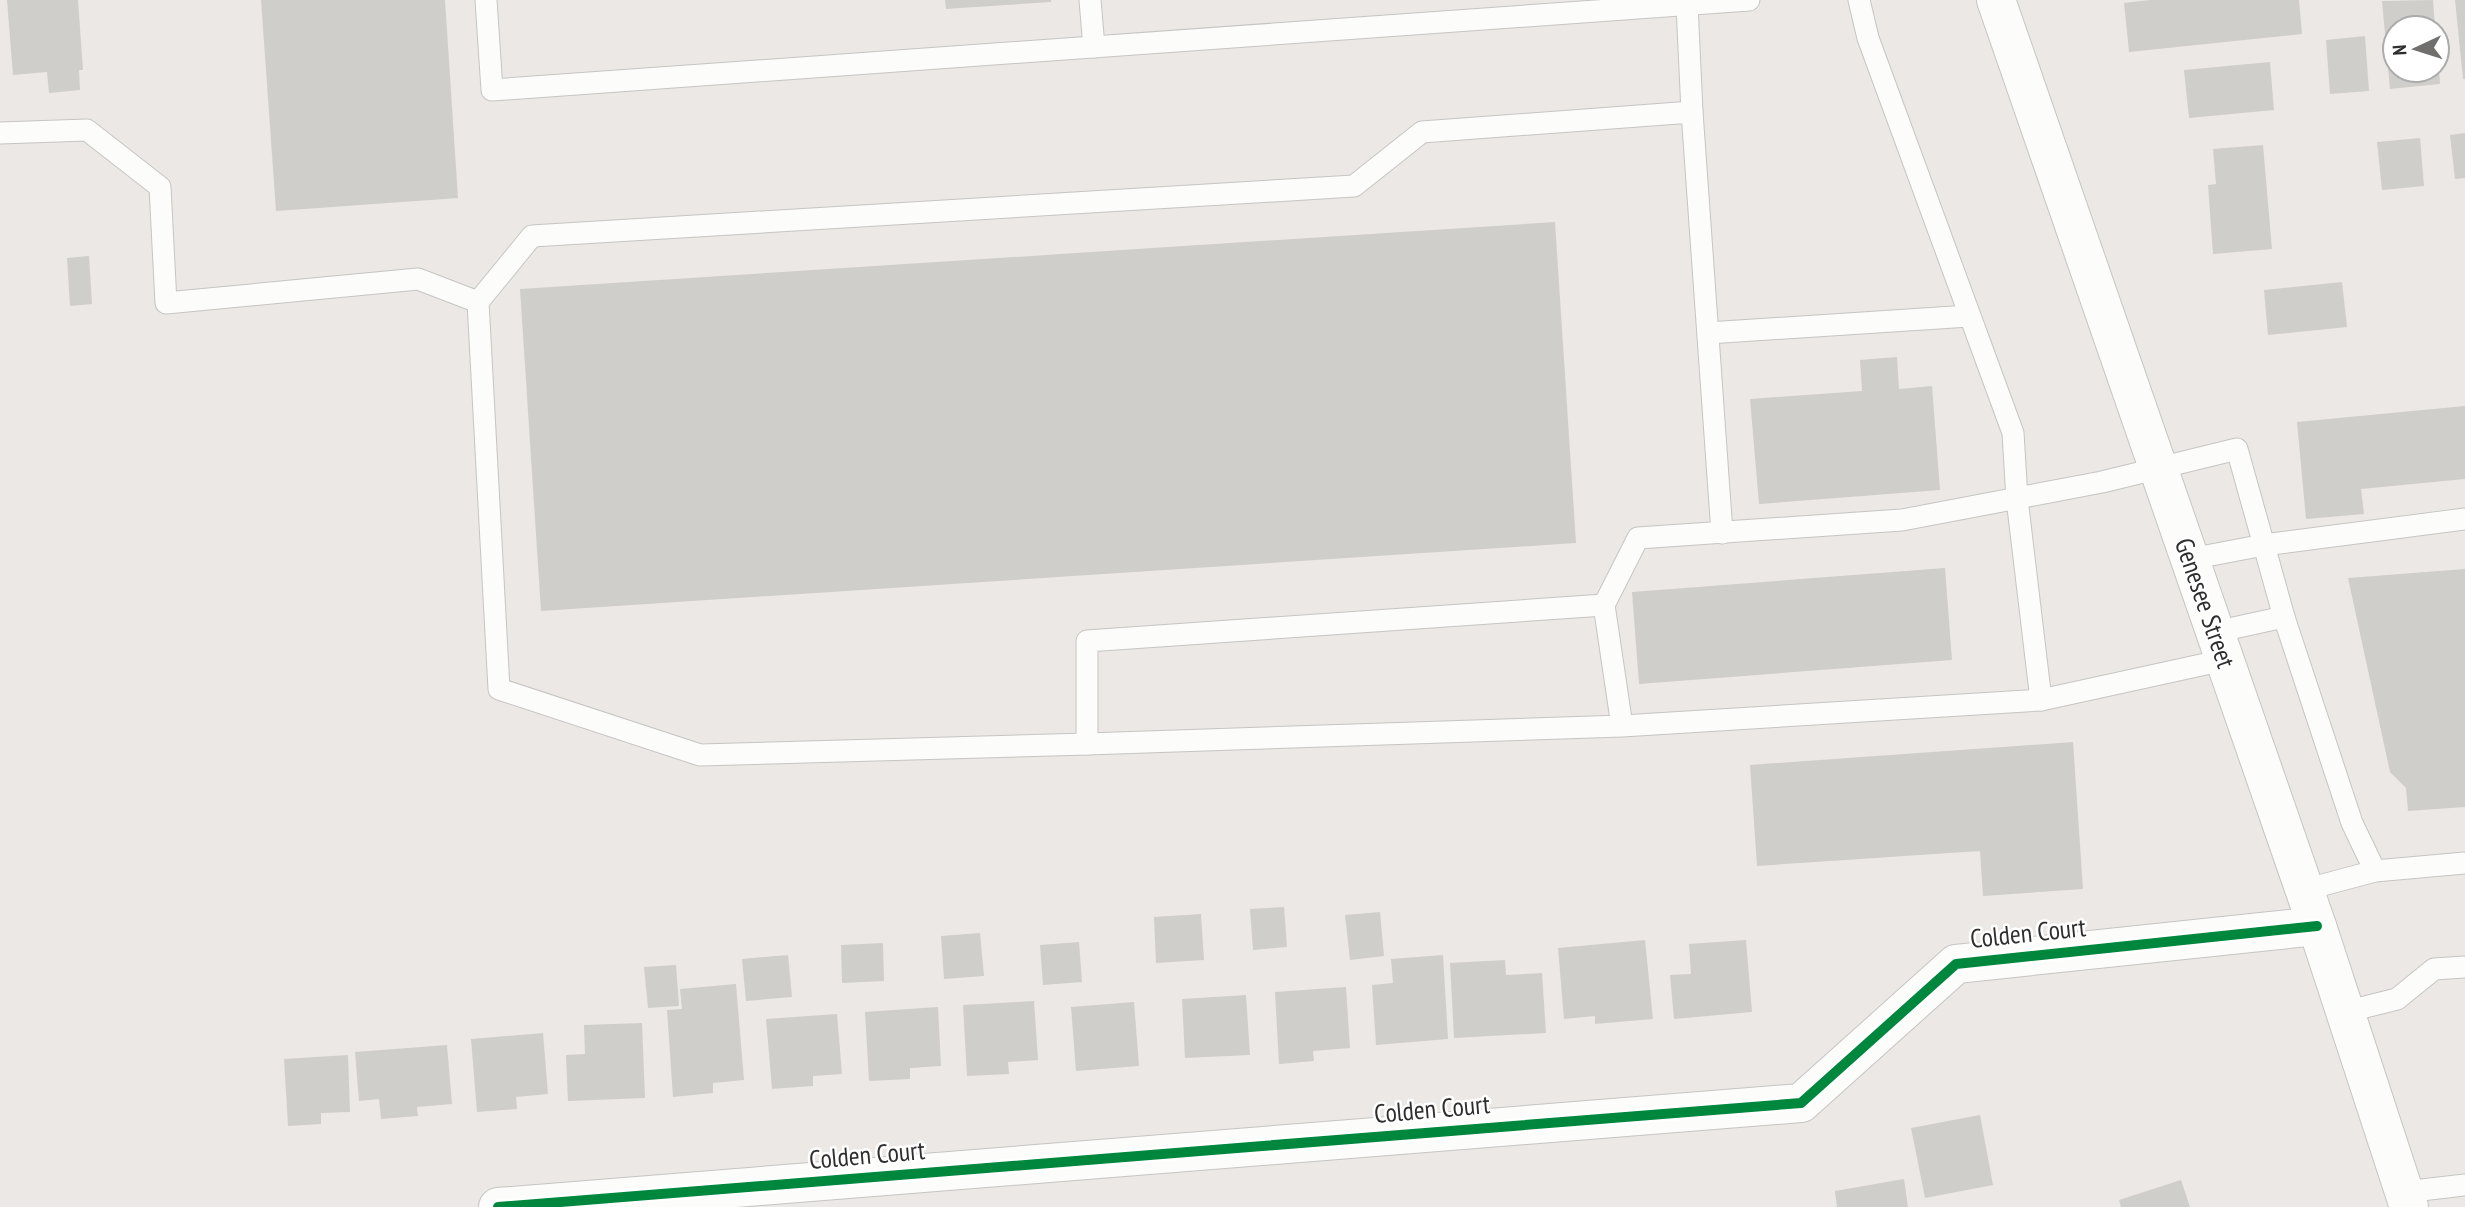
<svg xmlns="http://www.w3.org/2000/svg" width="2465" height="1207" font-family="'PT Sans Narrow',sans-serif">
	<rect width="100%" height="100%" fill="#ebe8e5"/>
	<g fill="#d0cecb">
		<path d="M 7,0 L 78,0 L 83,70 L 79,70 L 80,90 L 49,93 L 47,72 L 13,75 Z"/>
		<path d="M 261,0 L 445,0 L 458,198 L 276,211 Z"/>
		<path d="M 945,0 L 1051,0 L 1051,2 L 946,9 Z"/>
		<path d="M 2150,0 L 2299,0 L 2302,34 L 2129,52 L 2124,3 Z"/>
		<path d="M 2433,0 L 2435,28 L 2395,28 L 2395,70 L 2439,70 L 2440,84 L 2390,89 L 2382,1 Z"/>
		<path d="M 2455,0 L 2465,0 L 2465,79 L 2463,79 Z"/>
		<path d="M 2365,36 L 2369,91 L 2330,94 L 2326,40 Z"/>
		<path d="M 2270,62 L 2274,110 L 2189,118 L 2184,70 Z"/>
		<path d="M 2465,133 L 2465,178 L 2455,179 L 2450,135 Z"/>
		<path d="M 2420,138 L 2424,186 L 2382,190 L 2377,142 Z"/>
		<path d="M 2263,145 L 2272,249 L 2213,254 L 2208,185 L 2216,184 L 2213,149 Z"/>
		<path d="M 1555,222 L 1576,543 L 541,611 L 520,289 Z"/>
		<path d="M 89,256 L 92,304 L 70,306 L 67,258 Z"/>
		<path d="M 2342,282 L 2347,327 L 2268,335 L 2264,290 Z"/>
		<path d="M 1897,357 L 1899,389 L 1932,386 L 1940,490 L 1759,504 L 1750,399 L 1862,391 L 1860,360 Z"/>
		<path d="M 2465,406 L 2465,479 L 2361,489 L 2364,514 L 2306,519 L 2297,422 Z"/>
		<path d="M 1945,568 L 1952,660 L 1639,684 L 1632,592 Z"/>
		<path d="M 2465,569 L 2465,807 L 2408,811 L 2406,788 L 2390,772 L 2348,578 Z"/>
		<path d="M 2073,742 L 2083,889 L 1983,896 L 1980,851 L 1757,866 L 1750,765 Z"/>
		<path d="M 1284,907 L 1287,947 L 1253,950 L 1250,909 Z"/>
		<path d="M 1380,912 L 1384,956 L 1350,960 L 1345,915 Z"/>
		<path d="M 1201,914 L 1204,960 L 1156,963 L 1154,917 Z"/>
		<path d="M 980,933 L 984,976 L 944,979 L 941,936 Z"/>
		<path d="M 1645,940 L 1653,1019 L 1595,1024 L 1595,1016 L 1564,1019 L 1558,948 Z"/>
		<path d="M 1746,940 L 1752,1012 L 1674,1019 L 1670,975 L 1691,974 L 1689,944 Z"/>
		<path d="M 1079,942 L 1082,982 L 1043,985 L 1040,945 Z"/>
		<path d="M 883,943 L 884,981 L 842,983 L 841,945 Z"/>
		<path d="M 788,955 L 792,997 L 746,1001 L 742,959 Z"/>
		<path d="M 1443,955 L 1448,1039 L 1376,1045 L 1372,985 L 1393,983 L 1391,959 Z"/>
		<path d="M 1505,960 L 1506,975 L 1542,973 L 1546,1033 L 1454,1038 L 1450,963 Z"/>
		<path d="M 676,965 L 679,1006 L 648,1008 L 644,967 Z"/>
		<path d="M 736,984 L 744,1080 L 713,1083 L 713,1093 L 673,1097 L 667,1010 L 682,1009 L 680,989 Z"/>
		<path d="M 1346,987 L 1350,1048 L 1313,1051 L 1314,1061 L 1279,1064 L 1275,992 Z"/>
		<path d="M 1246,995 L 1250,1055 L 1185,1058 L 1182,999 Z"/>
		<path d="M 1034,1001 L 1038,1060 L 1008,1062 L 1009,1074 L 967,1076 L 963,1005 Z"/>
		<path d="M 1134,1002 L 1139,1066 L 1076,1071 L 1071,1007 Z"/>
		<path d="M 938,1007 L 941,1066 L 910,1068 L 910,1079 L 869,1081 L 865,1012 Z"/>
		<path d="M 837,1014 L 842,1074 L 813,1076 L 813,1086 L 772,1089 L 766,1019 Z"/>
		<path d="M 642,1023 L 645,1098 L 568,1101 L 566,1055 L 585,1054 L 584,1025 Z"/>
		<path d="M 543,1033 L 548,1094 L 516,1097 L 517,1109 L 477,1112 L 471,1039 Z"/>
		<path d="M 447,1045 L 452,1104 L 417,1107 L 418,1116 L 381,1119 L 379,1099 L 359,1101 L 355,1052 Z"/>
		<path d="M 348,1055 L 350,1112 L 321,1113 L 321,1124 L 288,1126 L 284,1059 Z"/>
		<path d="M 1980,1115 L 1993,1185 L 1925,1198 L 1911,1128 Z"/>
		<path d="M 1904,1179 L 1908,1207 L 1837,1207 L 1835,1191 Z"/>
		<path d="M 2181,1180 L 2190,1207 L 2121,1207 L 2119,1200 Z"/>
	</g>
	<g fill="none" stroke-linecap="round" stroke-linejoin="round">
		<g stroke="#c6c5c4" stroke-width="23">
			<g id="lane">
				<path d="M 486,0 L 492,90 L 1749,0"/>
				<path d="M 1090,0 L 1094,47"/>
				<path d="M 1859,0 L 1868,38 L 2013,433 L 2017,499 L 2041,700 L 2224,660"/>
				<path d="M 1687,5 L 1692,112"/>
				<path d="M 0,133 L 87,130 L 160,187 L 166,303 L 418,279 L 478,302"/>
				<path d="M 1708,333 L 1969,316"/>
				<path d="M 2190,559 L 2264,545 L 2465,519"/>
				<path d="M 1604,605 L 1638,538 L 1902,520 L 2102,482 L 2237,449 L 2284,617 L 2352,823 L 2375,871"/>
				<path d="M 2215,632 L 2284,617"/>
				<path d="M 1622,726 L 1087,744 L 1087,641 L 1604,605 L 1622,726 L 2041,700"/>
				<path d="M 1087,744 L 700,755 L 499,689 L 478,302 L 532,236 L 1354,186 L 1422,132 L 1692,112 L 1722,533"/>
				<path d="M 2304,890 L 2375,871 L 2465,863"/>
				<path d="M 2345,1012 L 2397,999 L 2434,969 L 2465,967"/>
				<path d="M 2404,1192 L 2465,1185"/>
			</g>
		</g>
		<g stroke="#c6c5c4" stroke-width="40">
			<path id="street" d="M 498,1207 L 1801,1103 L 1956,964 L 2317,926"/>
		</g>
		<g stroke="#c6c5c4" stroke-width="40">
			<path id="secondary" d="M 1996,0 L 2317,926 L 2409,1207"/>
		</g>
		<use href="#lane" stroke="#fcfcfb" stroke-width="21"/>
		<use href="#street" stroke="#fcfcfb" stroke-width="38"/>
		<use href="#secondary" stroke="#fcfcfb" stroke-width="38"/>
		<g stroke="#fff" stroke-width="15">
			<path id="cycleway" d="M 498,1207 L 1801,1103 L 1956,964 L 2317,926"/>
		</g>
		<use href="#cycleway" stroke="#00873e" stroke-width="10"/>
	</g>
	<g text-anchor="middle" stroke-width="5" stroke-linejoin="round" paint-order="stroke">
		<g font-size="26" fill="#2e2e2e" stroke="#fff">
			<text transform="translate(2205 603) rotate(71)" y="9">Genesee Street</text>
			<text transform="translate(2028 933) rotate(-6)" y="9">Colden Court</text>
			<text transform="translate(1432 1109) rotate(-5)" y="9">Colden Court</text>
			<text transform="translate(867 1155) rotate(-5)" y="9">Colden Court</text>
		</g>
	</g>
	<g transform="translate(2416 49) rotate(266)"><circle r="33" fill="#ffffff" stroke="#ababab" stroke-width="2"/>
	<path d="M0-5L12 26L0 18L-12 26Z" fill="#706f6e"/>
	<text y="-10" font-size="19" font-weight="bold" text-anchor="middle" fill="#2e2e2e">N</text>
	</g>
</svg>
